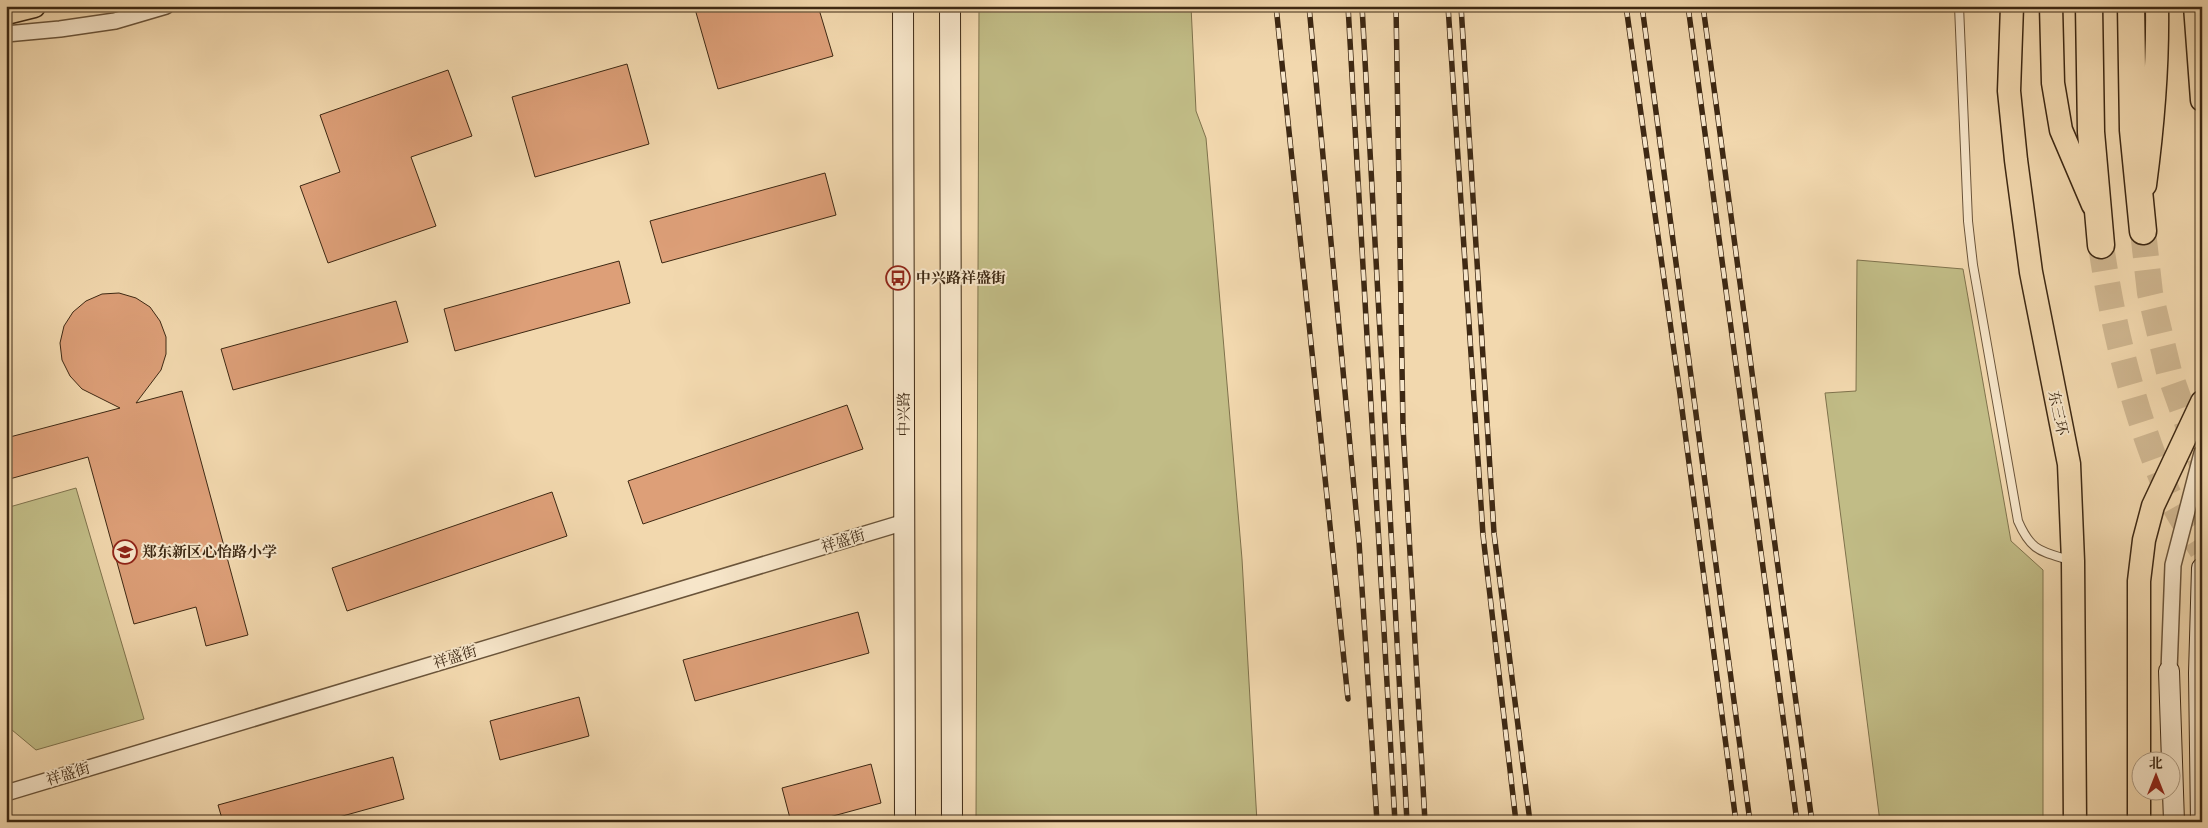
<svg xmlns="http://www.w3.org/2000/svg" width="2208" height="828" font-family="'Gentium Book Plus','Noto Serif SC',serif">
	<rect width="100%" height="100%" fill="#f2d8ae"/>
	<filter id="stains"><feTurbulence type="fractalNoise" baseFrequency=".004" numOctaves="4"/><feColorMatrix values="0 0 0 0 .2 0 0 0 0 .09 0 0 0 0 .02 0 0 0 .5 -.17"/></filter>
	<radialGradient id="worn" r=".72"><stop offset=".6" stop-color="#630" stop-opacity="0"/><stop offset="1" stop-color="#630" stop-opacity=".3"/></radialGradient>
	<g fill="#c1bc86" stroke="#7f724c">
		<path d="M 979,6 L 1191,6 L 1196,111 L 1206,138 L 1242,559 L 1257,822 L 976,822 Z"/>
		<path d="M 1857,260 L 1963,269 L 2011,541 L 2043,570 L 2043,822 L 1880,822 L 1825,393 L 1856,391 Z"/>
		<path d="M 76,488 L 144,719 L 36,750 L 6,725 L 6,508 Z"/>
	</g>
	<g fill="#dd9f78" stroke="#3d2813">
		<path d="M 706,6 L 818,6 L 833,56 L 718,89 L 695,9 Z"/>
		<path d="M 627,64 L 649,144 L 535,177 L 512,97 Z"/>
		<path d="M 448,70 L 472,136 L 411,157 L 436,226 L 328,263 L 300,186 L 340,172 L 320,115 Z"/>
		<path d="M 825,173 L 836,215 L 662,263 L 650,221 Z"/>
		<path d="M 619,261 L 630,303 L 455,351 L 444,309 Z"/>
		<path d="M 119,293 L 136,298 L 150,307 L 160,321 L 166,337 L 166,354 L 161,370 L 136,403 L 182,391 L 248,635 L 206,646 L 196,607 L 134,624 L 88,457 L 6,480 L 6,438 L 120,408 L 82,389 L 70,376 L 62,360 L 60,343 L 64,326 L 73,312 L 86,301 L 102,294 Z"/>
		<path d="M 396,301 L 408,342 L 233,390 L 221,349 Z"/>
		<path d="M 847,405 L 863,449 L 643,524 L 628,481 Z"/>
		<path d="M 552,492 L 567,536 L 347,611 L 332,568 Z"/>
		<path d="M 858,612 L 869,653 L 695,701 L 683,660 Z"/>
		<path d="M 579,697 L 589,736 L 500,760 L 490,721 Z"/>
		<path d="M 393,757 L 404,799 L 321,822 L 223,822 L 218,805 Z"/>
		<path d="M 871,764 L 881,803 L 811,822 L 791,822 L 782,788 Z"/>
	</g>
	<g fill="none" stroke-linecap="round" stroke-linejoin="round">
		<g stroke="#ceb58f" stroke-width="26" stroke-dasharray="26 13" stroke-linecap="butt">
			<path d="M 2143,231 L 2150,293 L 2169,372 L 2202,464"/>
			<path d="M 2101,245 C 2113,329 2134,412 2167,491 C 2176,511 2190,531 2202,550"/>
		</g>
		<g stroke="#6a543a" stroke-width="10">
			<path id="lane" d="M 1959,6 L 1968,221 L 1973,265 L 2018,521 C 2031,551 2040,551 2069,560"/>
		</g>
		<g stroke="#6a543a" stroke-width="18">
			<g id="street">
				<path d="M 6,34 L 60,29 L 115,21 L 166,6"/>
				<path d="M 2169,671 L 2173,565 L 2202,453"/>
				<path d="M 6,793 L 905,522"/>
			</g>
		</g>
		<g stroke="#3d2813" stroke-width="22">
			<g id="secondary">
				<path d="M 903,6 L 905,822"/>
				<path d="M 950,6 L 952,822"/>
				<path d="M 2169,671 L 2174,822"/>
				<path d="M 2201,822 L 2199,673 L 2202,568"/>
			</g>
		</g>
		<g stroke="#3d2813" stroke-width="25">
			<g id="primary">
				<path d="M 2012,6 L 2009,91 L 2016,160 L 2031,272 L 2069,464 L 2073,561 L 2075,822"/>
				<path d="M 2051,6 L 2053,83 L 2061,130 L 2093,205"/>
				<path d="M 2195,6 L 2202,100"/>
				<path d="M 6,13 L 34,6"/>
				<path d="M 2145,185 C 2153,125 2158,67 2157,6"/>
				<path d="M 2139,822 L 2139,581 L 2144,540 L 2153,506 L 2202,402"/>
			</g>
		</g>
		<g stroke="#3d2813" stroke-width="29">
			<g id="highway">
				<path d="M 2089,6 L 2091,132 L 2101,245"/>
				<path d="M 2131,6 L 2133,130 L 2143,231"/>
			</g>
		</g>
		<use href="#lane" stroke="#f7e6ca" stroke-width="8"/>
		<use href="#street" stroke="#f7e6ca" stroke-width="15"/>
		<use href="#secondary" stroke="#f7e6ca" stroke-width="20"/>
		<use href="#primary" stroke="#f2d8ae" stroke-width="22"/>
		<use href="#highway" stroke="#f2d8ae" stroke-width="26"/>
		<g stroke="#3d2813" stroke-width="5.5">
			<g id="rail">
				<path d="M 1276,6 L 1348,699"/>
				<path d="M 1309,6 L 1359,542 L 1377,822"/>
				<path d="M 1348,6 L 1395,822"/>
				<path d="M 1362,6 L 1407,822"/>
				<path d="M 1396,6 L 1403,427 L 1425,822"/>
				<path d="M 1448,6 L 1483,535 L 1516,822"/>
				<path d="M 1461,6 L 1494,533 L 1530,822"/>
				<path d="M 1626,6 L 1680,394 L 1736,822"/>
				<path d="M 1642,6 L 1750,822"/>
				<path d="M 1674,6 L 1674,7"/>
				<path d="M 1688,6 L 1797,822"/>
				<path d="M 1703,6 L 1812,822"/>
			</g>
		</g>
		<use href="#rail" stroke="#f7e6ca" stroke-width="4" stroke-dasharray="11" stroke-linecap="butt"/>
	</g>
	<defs>
		<g id="bus-ring" transform="scale(1.25)"><circle r="9.5" fill="#f7e6ca" stroke="#8f2418" stroke-width="1.5"/><path d="M-5-6H5V4H4V6H2V4H-2V6H-4V4H-5ZM-3.5-4V0h7V-4ZM-3.5 1.2v1.5H-2V1.2ZM2 1.2v1.5H3.5V1.2Z" fill="#8f2418"/></g>
		<g id="school-ring" transform="scale(1.25)"><circle r="9.5" fill="#f7e6ca" stroke="#8f2418" stroke-width="1.5"/><path d="M0-5L7-2L0 1L-7-2ZM-4 1L0 2.5L4 1V4Q0 6-4 4Z" fill="#8f2418"/></g>
	</defs>
	<g fill-rule="evenodd">
		<use href="#bus-ring" x="898" y="278"/>
		<use href="#school-ring" x="125" y="552"/>
	</g>
	<g text-anchor="middle" stroke-width="4" stroke-linejoin="round" paint-order="stroke">
		<g font-size="15" font-weight="bold" fill="#3d2813" stroke="#f7e6ca" text-anchor="start">
			<text x="916" y="283">中兴路祥盛街</text>
			<text x="142" y="557">郑东新区心怡路小学</text>
		</g>
		<g font-size="15" fill="#3d2813" stroke="#f7e6ca">
			<text transform="translate(2058 413) rotate(78)" y="5">东三环</text>
			<text transform="translate(904 414) rotate(-90)" y="5">中兴路</text>
			<text transform="translate(843 541) rotate(-17)" y="5">祥盛街</text>
			<text transform="translate(455 657) rotate(-17)" y="5">祥盛街</text>
			<text transform="translate(68 774) rotate(-17)" y="5">祥盛街</text>
		</g>
	</g>
	<rect width="2208" height="828" fill="none" stroke="#f2d8ae" stroke-width="25"/>
	<rect x="8" y="8" width="2193" height="813" fill="none" stroke="#3d2813" stroke-width="2.5"/>
	<rect x="12" y="12" width="2183" height="803" fill="none" stroke="#3d2813"/>
	<g transform="translate(2156 776)"><circle r="24" fill="#f7e6ca" stroke="#ad9a81"/>
	<path d="M0-4L9 19L0 12L-9 19Z" fill="#8f2418"/>
	<text y="-8" font-size="14" font-weight="bold" text-anchor="middle" fill="#3d2813">北</text>
	</g>
	<rect width="100%" height="100%" filter="url(#stains)"/>
	<rect width="100%" height="100%" fill="url(#worn)"/>
</svg>
